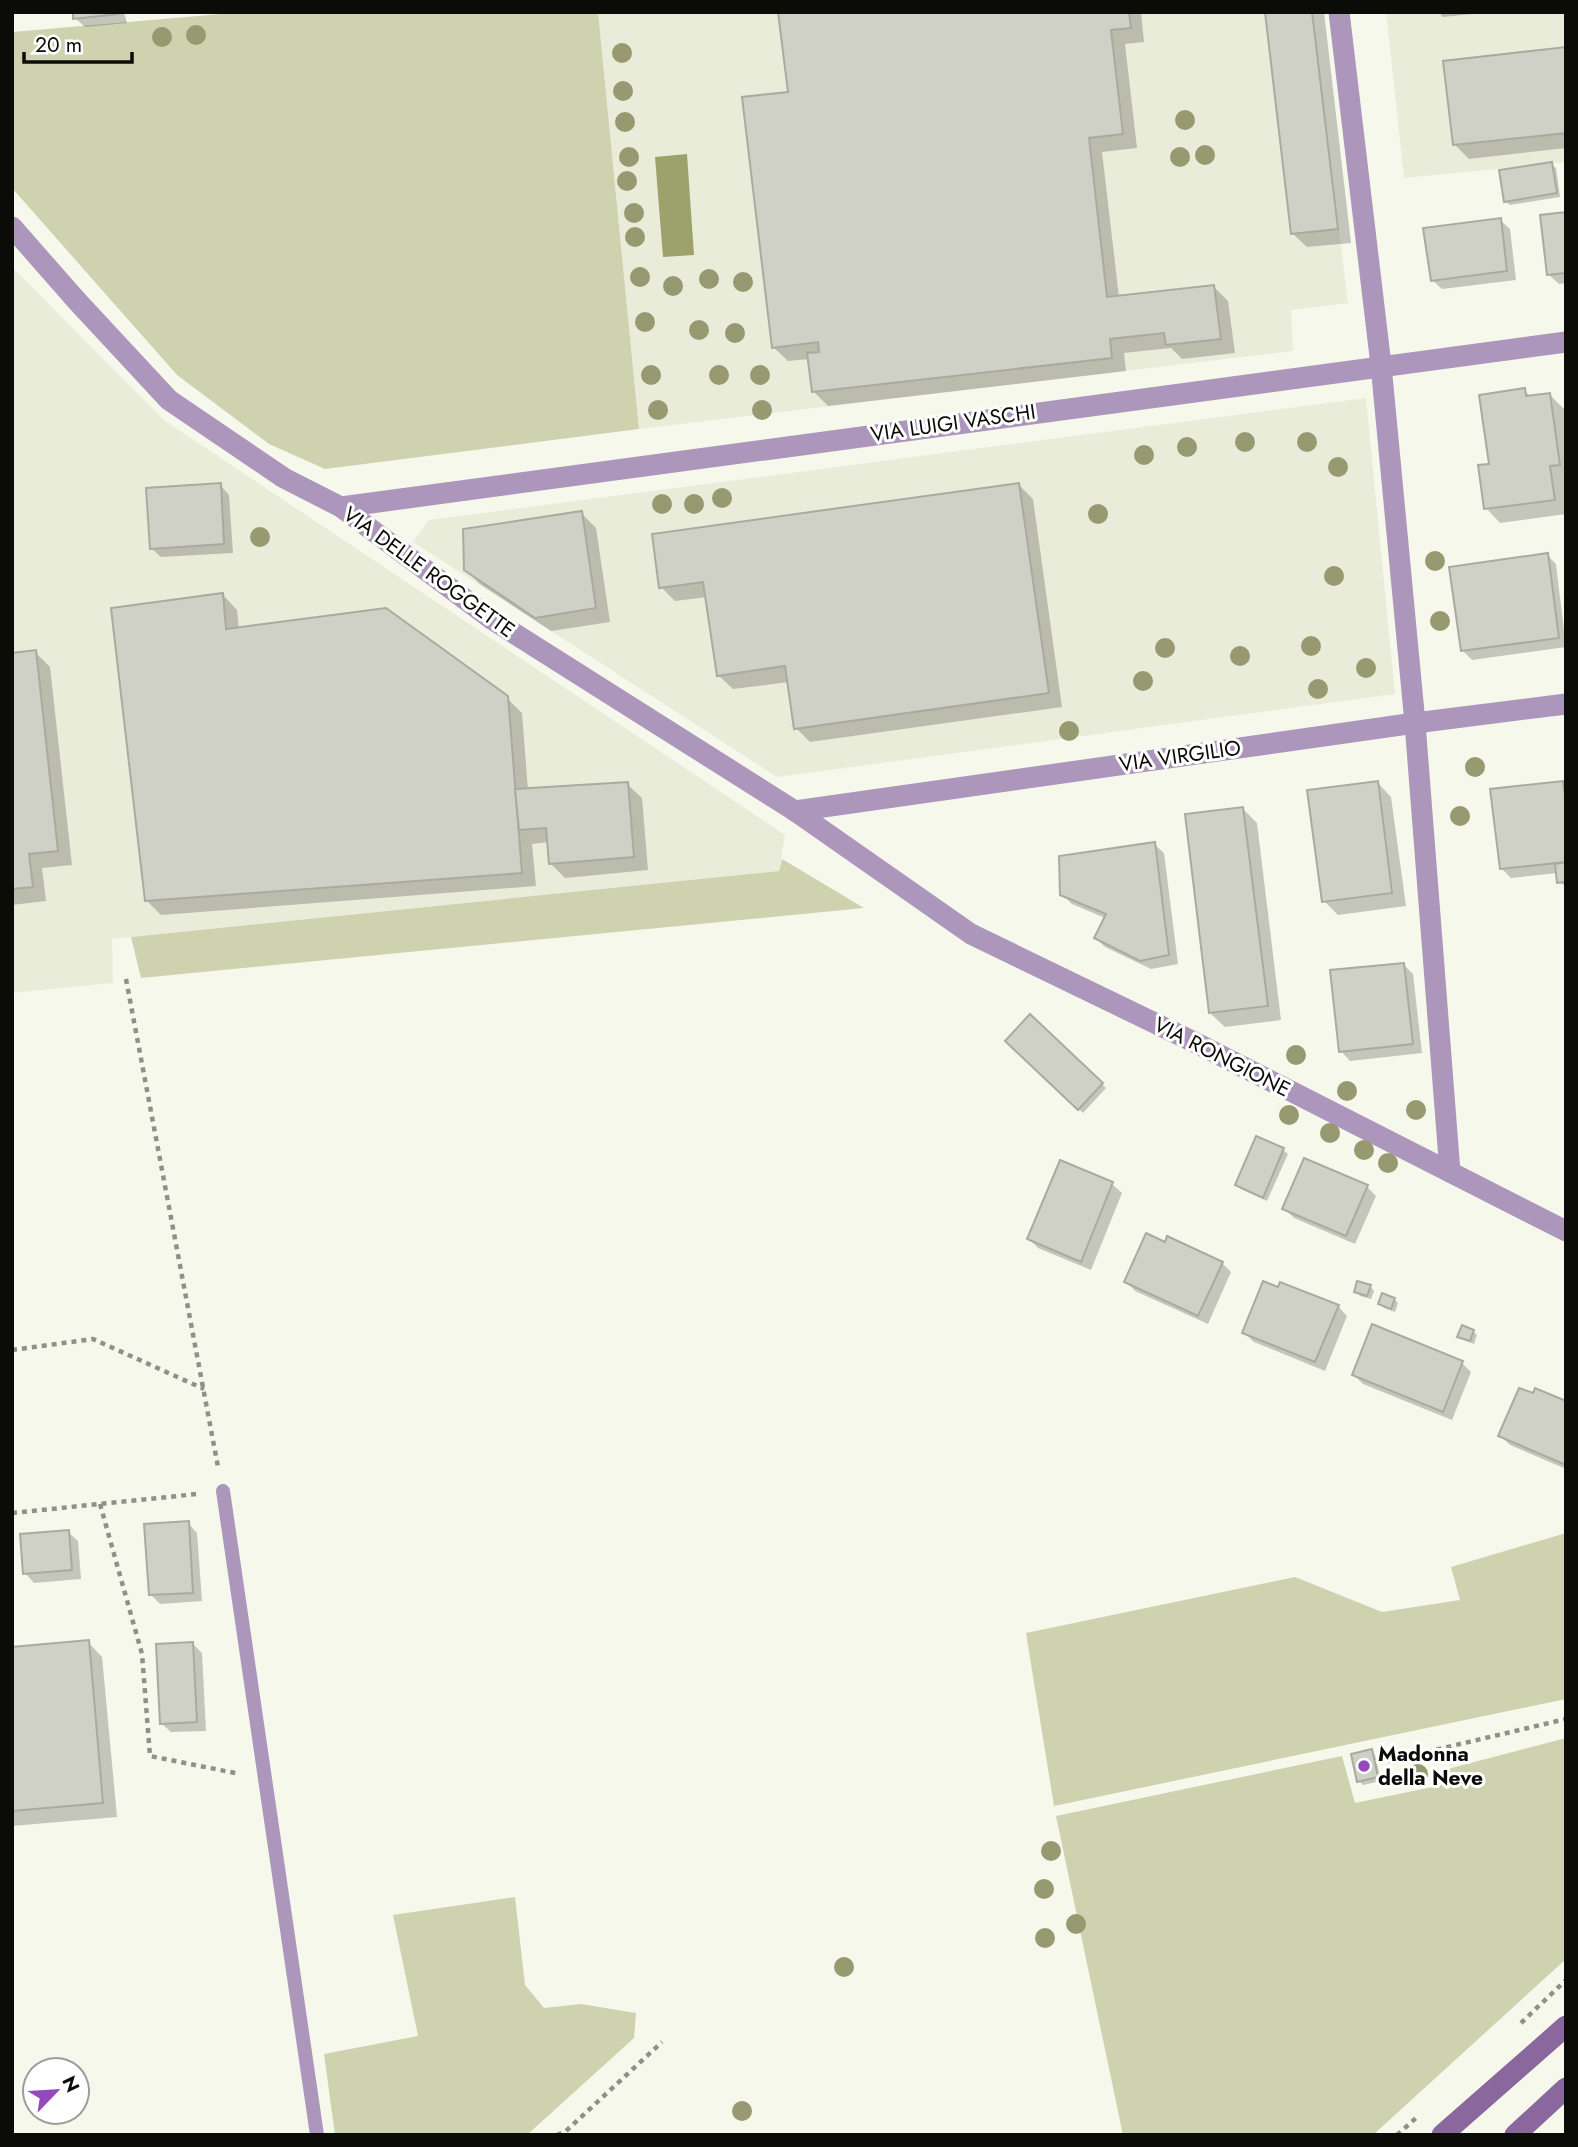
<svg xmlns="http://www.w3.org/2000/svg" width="1578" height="2147" font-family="Jost,sans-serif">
	<rect width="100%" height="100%" fill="#f6f8ec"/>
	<g fill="#eaecda">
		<path d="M 598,12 L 1312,12 L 1348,303 L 1291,310 L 1293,351 L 639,429 Z"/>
		<path d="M 1386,12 L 1566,12 L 1566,162 L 1404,178 Z"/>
		<path d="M 12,267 L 164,420 L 785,835 L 779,871 L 112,939 L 113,983 L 12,993 Z"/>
		<path d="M 1366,398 L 1395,694 L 777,777 L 413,542 L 429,520 Z"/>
	</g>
	<g fill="#cfd2af">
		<path d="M 244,12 L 598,12 L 639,429 L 325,469 L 269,444 L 177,375 L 12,188 L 12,32 Z"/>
		<path d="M 782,859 L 864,908 L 141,978 L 131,937 L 779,871 Z"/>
		<path d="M 1566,1533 L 1566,1699 L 1054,1806 L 1026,1633 L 1295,1577 L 1382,1612 L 1460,1600 L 1451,1567 Z"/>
		<path d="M 1566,1738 L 1566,1959 L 1373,2135 L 1123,2135 L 1056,1816 L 1342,1756 L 1355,1803 L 1442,1785 L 1440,1771 Z"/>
		<path d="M 515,1897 L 525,1985 L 544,2008 L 581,2004 L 636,2013 L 634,2038 L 528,2134 L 335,2135 L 324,2054 L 418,2036 L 393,1915 Z"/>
	</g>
	<path fill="#9da16c" d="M 687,154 L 694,255 L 663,257 L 655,157 Z"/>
	<g fill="#0003">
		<path d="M 74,12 L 124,12 L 127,23 L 85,27 L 75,18 Z"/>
		<path d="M 780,12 L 1141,12 L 1144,42 L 1125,44 L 1137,148 L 1102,152 L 1119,297 L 1214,287 L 1228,301 L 1235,353 L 1182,359 L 1171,348 L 1124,353 L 1126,371 L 828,406 L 813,391 L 810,359 L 788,361 L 773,347 L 790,94 Z"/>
		<path d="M 1266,12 L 1324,12 L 1351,243 L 1307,247 L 1292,233 Z"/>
		<path d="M 1438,12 L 1492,12 L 1443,17 Z"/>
		<path d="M 1566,49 L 1566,148 L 1469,159 L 1454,144 Z"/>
		<path d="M 1551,164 L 1556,168 L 1560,197 L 1510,205 L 1505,201 Z"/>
		<path d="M 1566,214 L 1566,283 L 1559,284 L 1549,275 Z"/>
		<path d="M 1500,220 L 1510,229 L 1516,280 L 1442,289 L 1432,280 Z"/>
		<path d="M 1524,390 L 1531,397 L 1550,395 L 1564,409 L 1566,514 L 1500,523 L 1486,508 L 1491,465 Z"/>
		<path d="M 220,485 L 229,495 L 233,553 L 161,557 L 151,548 Z"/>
		<path d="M 1019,485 L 1033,499 L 1062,707 L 810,742 L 796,728 L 789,682 L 733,689 L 718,675 L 707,597 L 675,601 L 661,587 Z"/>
		<path d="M 581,513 L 596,528 L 610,622 L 551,631 L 480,584 L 465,569 Z"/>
		<path d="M 1547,555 L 1556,564 L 1566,647 L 1472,660 L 1462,650 Z"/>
		<path d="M 223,595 L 237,610 L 239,629 L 507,698 L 522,713 L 528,790 L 627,784 L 642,798 L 648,870 L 565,878 L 551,864 L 549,842 L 532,844 L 536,886 L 161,915 L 146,900 Z"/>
		<path d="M 35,652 L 50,667 L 72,865 L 42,868 L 46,901 L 12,905 L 12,655 Z"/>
		<path d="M 1377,782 L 1391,797 L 1406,906 L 1338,915 L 1324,901 Z"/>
		<path d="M 1563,783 L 1566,786 L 1566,886 L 1559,882 L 1558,873 L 1511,878 L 1501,868 Z"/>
		<path d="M 1243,809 L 1257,823 L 1281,1020 L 1225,1027 L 1210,1013 Z"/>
		<path d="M 1154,844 L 1164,853 L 1178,964 L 1151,969 L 1105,947 L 1096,938 L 1105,918 L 1072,904 L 1062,894 Z"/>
		<path d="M 1403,964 L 1413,974 L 1422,1053 L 1350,1061 L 1341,1051 Z"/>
		<path d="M 1030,1017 L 1106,1088 L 1083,1113 L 1007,1041 Z"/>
		<path d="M 1257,1139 L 1283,1150 L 1288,1154 L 1267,1201 L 1241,1189 L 1237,1185 Z"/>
		<path d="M 1061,1162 L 1112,1184 L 1122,1193 L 1091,1270 L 1038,1248 L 1029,1239 Z"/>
		<path d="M 1367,1187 L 1376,1196 L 1355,1244 L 1294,1218 L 1284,1208 Z"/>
		<path d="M 1165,1244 L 1222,1263 L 1231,1272 L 1208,1324 L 1135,1291 L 1126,1281 Z"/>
		<path d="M 1370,1286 L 1374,1291 L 1371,1299 L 1360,1296 L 1356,1291 Z"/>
		<path d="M 1394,1299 L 1398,1303 L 1395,1312 L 1384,1308 L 1380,1304 Z"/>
		<path d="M 1338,1306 L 1347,1316 L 1325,1371 L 1254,1342 L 1244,1333 Z"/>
		<path d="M 1473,1331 L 1477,1335 L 1474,1344 L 1464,1340 L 1459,1336 Z"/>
		<path d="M 1462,1363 L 1471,1372 L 1452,1420 L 1363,1384 L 1354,1375 Z"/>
		<path d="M 1533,1395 L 1566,1403 L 1566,1469 L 1510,1445 L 1500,1435 Z"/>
		<path d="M 188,1523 L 197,1533 L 202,1601 L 160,1604 L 151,1595 Z"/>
		<path d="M 68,1532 L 78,1541 L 81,1579 L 34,1583 L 25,1573 Z"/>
		<path d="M 88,1642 L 102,1657 L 117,1817 L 12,1826 L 12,1649 Z"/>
		<path d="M 193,1644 L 202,1653 L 206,1731 L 171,1732 L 161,1723 Z"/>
		<path d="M 1371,1751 L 1375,1755 L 1381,1781 L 1363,1785 L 1359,1781 Z"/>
	</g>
	<g fill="#d0d1c6" stroke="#a9aaa0" stroke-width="2">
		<path d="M 73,12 L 118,12 L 118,14 L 73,19 Z"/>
		<path d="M 778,12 L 1129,12 L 1131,28 L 1111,30 L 1123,134 L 1089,138 L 1107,297 L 1214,285 L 1221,339 L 1166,345 L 1164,333 L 1110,339 L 1112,358 L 812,392 L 807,353 L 819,352 L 818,342 L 772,348 L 742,97 L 788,92 Z"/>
		<path d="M 1265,12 L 1312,12 L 1338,229 L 1291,234 Z"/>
		<path d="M 1566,47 L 1566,133 L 1453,145 L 1443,61 Z"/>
		<path d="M 1552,162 L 1557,193 L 1504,202 L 1499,170 Z"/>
		<path d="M 1566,212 L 1566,273 L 1547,275 L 1540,215 Z"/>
		<path d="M 1501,218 L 1507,271 L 1431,281 L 1423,228 Z"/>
		<path d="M 1525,388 L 1526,396 L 1550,393 L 1560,465 L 1550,466 L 1555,500 L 1484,509 L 1478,465 L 1489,464 L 1479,395 Z"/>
		<path d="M 221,483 L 224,544 L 150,549 L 146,488 Z"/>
		<path d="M 1019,483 L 1049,693 L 794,729 L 785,666 L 717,676 L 703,582 L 659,588 L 652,534 Z"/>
		<path d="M 582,511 L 596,608 L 535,618 L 464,570 L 463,529 Z"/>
		<path d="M 1548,553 L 1559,638 L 1461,651 L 1449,567 Z"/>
		<path d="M 223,593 L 226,629 L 386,608 L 508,696 L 522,873 L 145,901 L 111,608 Z"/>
		<path d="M 36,650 L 58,851 L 29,854 L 33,887 L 12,889 L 12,653 Z"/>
		<path d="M 1378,781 L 1392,893 L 1322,902 L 1307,790 Z"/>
		<path d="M 1563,781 L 1566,802 L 1566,862 L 1500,869 L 1490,789 Z"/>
		<path d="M 628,782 L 634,857 L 549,864 L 546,828 L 519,830 L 515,789 Z"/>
		<path d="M 1243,807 L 1268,1006 L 1209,1013 L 1185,814 Z"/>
		<path d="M 1155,842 L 1169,955 L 1140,961 L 1094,938 L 1106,914 L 1060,895 L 1059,856 Z"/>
		<path d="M 1566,862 L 1566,882 L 1557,883 L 1555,864 Z"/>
		<path d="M 1404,963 L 1413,1044 L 1339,1052 L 1330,970 Z"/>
		<path d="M 1030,1014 L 1103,1083 L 1078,1110 L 1005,1041 Z"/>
		<path d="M 1256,1136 L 1284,1148 L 1263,1198 L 1235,1185 Z"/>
		<path d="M 1304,1158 L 1368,1185 L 1346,1236 L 1282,1209 Z"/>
		<path d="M 1060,1160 L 1113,1182 L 1081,1262 L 1027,1239 Z"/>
		<path d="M 1146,1233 L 1165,1242 L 1167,1236 L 1223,1262 L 1198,1316 L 1124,1282 Z"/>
		<path d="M 1263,1281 L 1278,1287 L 1280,1282 L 1339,1305 L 1315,1362 L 1242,1333 Z"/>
		<path d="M 1357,1281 L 1371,1285 L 1367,1296 L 1354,1292 Z"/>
		<path d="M 1382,1293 L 1395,1298 L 1391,1309 L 1378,1304 Z"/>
		<path d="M 1372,1324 L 1463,1361 L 1443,1412 L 1352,1375 Z"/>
		<path d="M 1462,1325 L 1474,1330 L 1470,1341 L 1457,1337 Z"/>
		<path d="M 1519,1388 L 1533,1393 L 1535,1388 L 1566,1401 L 1566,1465 L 1498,1436 Z"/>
		<path d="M 189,1521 L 193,1593 L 149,1595 L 144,1524 Z"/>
		<path d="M 69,1530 L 72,1570 L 23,1574 L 20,1534 Z"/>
		<path d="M 89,1640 L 103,1803 L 12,1811 L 12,1647 Z"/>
		<path d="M 193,1642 L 197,1722 L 160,1724 L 156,1644 Z"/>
		<path d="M 1372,1749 L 1378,1777 L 1357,1782 L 1351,1754 Z"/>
	</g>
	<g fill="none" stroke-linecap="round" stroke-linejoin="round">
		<g stroke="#8f9088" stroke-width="4.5" stroke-dasharray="5 5" stroke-linecap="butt">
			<path d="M 126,979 L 218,1467"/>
			<path d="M 12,1350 L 93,1339 L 204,1389"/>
			<path d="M 100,1504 L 142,1654 L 150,1756 L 240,1774"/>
			<path d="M 12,1513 L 197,1494"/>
			<path d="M 1388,1761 L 1566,1719"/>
			<path d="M 1521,2023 L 1566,1980"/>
			<path d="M 557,2135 L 566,2131 L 662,2042"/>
			<path d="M 1397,2135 L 1416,2118"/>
		</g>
		<path stroke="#ad96bc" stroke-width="14" d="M 223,1491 L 317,2135"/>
		<g stroke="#ad96bc" stroke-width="21">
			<path d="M 1339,12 L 1381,365 L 1415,723 L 1450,1172"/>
			<path d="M 12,227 L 77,301 L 169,400 L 284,478 L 341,507 L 493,620 L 795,811 L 971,934 L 1198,1044 L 1566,1231"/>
			<path d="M 341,507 L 1566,342"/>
			<path d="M 795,811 L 1415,723 L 1566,704"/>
		</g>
		<g stroke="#8a679d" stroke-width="21">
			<path d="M 1442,2135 L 1566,2026"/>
			<path d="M 1515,2135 L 1566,2088"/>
		</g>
	</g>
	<g fill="#979970">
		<circle cx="196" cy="35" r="10"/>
		<circle cx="162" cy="37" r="10"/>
		<circle cx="622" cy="53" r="10"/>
		<circle cx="623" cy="91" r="10"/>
		<circle cx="1185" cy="120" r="10"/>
		<circle cx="625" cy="122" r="10"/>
		<circle cx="1205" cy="155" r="10"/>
		<circle cx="629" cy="157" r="10"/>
		<circle cx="1180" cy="157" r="10"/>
		<circle cx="627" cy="181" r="10"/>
		<circle cx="634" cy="213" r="10"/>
		<circle cx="635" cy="237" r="10"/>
		<circle cx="640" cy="277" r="10"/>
		<circle cx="709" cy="279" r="10"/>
		<circle cx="743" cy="282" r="10"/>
		<circle cx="673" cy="286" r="10"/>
		<circle cx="645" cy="322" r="10"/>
		<circle cx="699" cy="330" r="10"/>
		<circle cx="735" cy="333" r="10"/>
		<circle cx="651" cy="375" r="10"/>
		<circle cx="719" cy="375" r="10"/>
		<circle cx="760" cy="375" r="10"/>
		<circle cx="658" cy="410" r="10"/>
		<circle cx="762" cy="410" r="10"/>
		<circle cx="1245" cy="442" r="10"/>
		<circle cx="1307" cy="442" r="10"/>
		<circle cx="1187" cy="447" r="10"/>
		<circle cx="1144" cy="455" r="10"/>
		<circle cx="1338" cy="467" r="10"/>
		<circle cx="722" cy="498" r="10"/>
		<circle cx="662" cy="504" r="10"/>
		<circle cx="694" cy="504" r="10"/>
		<circle cx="1098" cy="514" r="10"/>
		<circle cx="260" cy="537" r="10"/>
		<circle cx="1435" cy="561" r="10"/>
		<circle cx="1334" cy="576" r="10"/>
		<circle cx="1440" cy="621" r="10"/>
		<circle cx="1311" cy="646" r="10"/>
		<circle cx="1165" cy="648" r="10"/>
		<circle cx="1240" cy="656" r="10"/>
		<circle cx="1366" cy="668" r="10"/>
		<circle cx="1143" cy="681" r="10"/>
		<circle cx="1318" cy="689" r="10"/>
		<circle cx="1069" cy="731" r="10"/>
		<circle cx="1475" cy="767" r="10"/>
		<circle cx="1460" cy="816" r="10"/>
		<circle cx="1296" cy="1055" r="10"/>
		<circle cx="1347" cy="1091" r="10"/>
		<circle cx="1416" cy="1110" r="10"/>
		<circle cx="1289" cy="1115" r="10"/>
		<circle cx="1330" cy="1133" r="10"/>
		<circle cx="1364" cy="1150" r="10"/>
		<circle cx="1388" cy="1163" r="10"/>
		<circle cx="1418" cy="1774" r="10"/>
		<circle cx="1051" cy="1851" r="10"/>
		<circle cx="1044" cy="1889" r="10"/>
		<circle cx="1076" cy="1924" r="10"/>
		<circle cx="1045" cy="1938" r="10"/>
		<circle cx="844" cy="1967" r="10"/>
		<circle cx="742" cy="2111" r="10"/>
	</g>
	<circle fill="#9549bb" stroke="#fff" stroke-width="2.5" cx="1364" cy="1766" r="7"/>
	<g text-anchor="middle" stroke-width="6" stroke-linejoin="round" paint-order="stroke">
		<g font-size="21" fill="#0b0c08" stroke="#fff">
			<text transform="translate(953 423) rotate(-8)" y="7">VIA LUIGI VASCHI</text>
			<text transform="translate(429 572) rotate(36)" y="7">VIA DELLE ROGGETTE</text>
			<text transform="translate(1180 756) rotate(-8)" y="7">VIA VIRGILIO</text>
			<text transform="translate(1222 1057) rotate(27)" y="7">VIA RONGIONE</text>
		</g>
		<g font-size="21" font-weight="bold" fill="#0b0c08" stroke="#fff" text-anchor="start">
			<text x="1378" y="1761">Madonna<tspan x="1378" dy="24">della Neve</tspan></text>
		</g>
	</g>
	<rect width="1578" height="2147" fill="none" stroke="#0b0c08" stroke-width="28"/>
	<g transform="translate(56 2091) rotate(65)"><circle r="33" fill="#ffffff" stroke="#9d9e9c" stroke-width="2"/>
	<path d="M0-5L12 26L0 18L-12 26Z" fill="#9549bb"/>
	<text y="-10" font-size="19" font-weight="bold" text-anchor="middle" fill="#0b0c08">N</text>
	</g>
	<path d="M24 52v10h108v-10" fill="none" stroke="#0b0c08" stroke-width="3.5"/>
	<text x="35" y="52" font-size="21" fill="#0b0c08" stroke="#ffffff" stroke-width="5" paint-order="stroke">20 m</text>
</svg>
